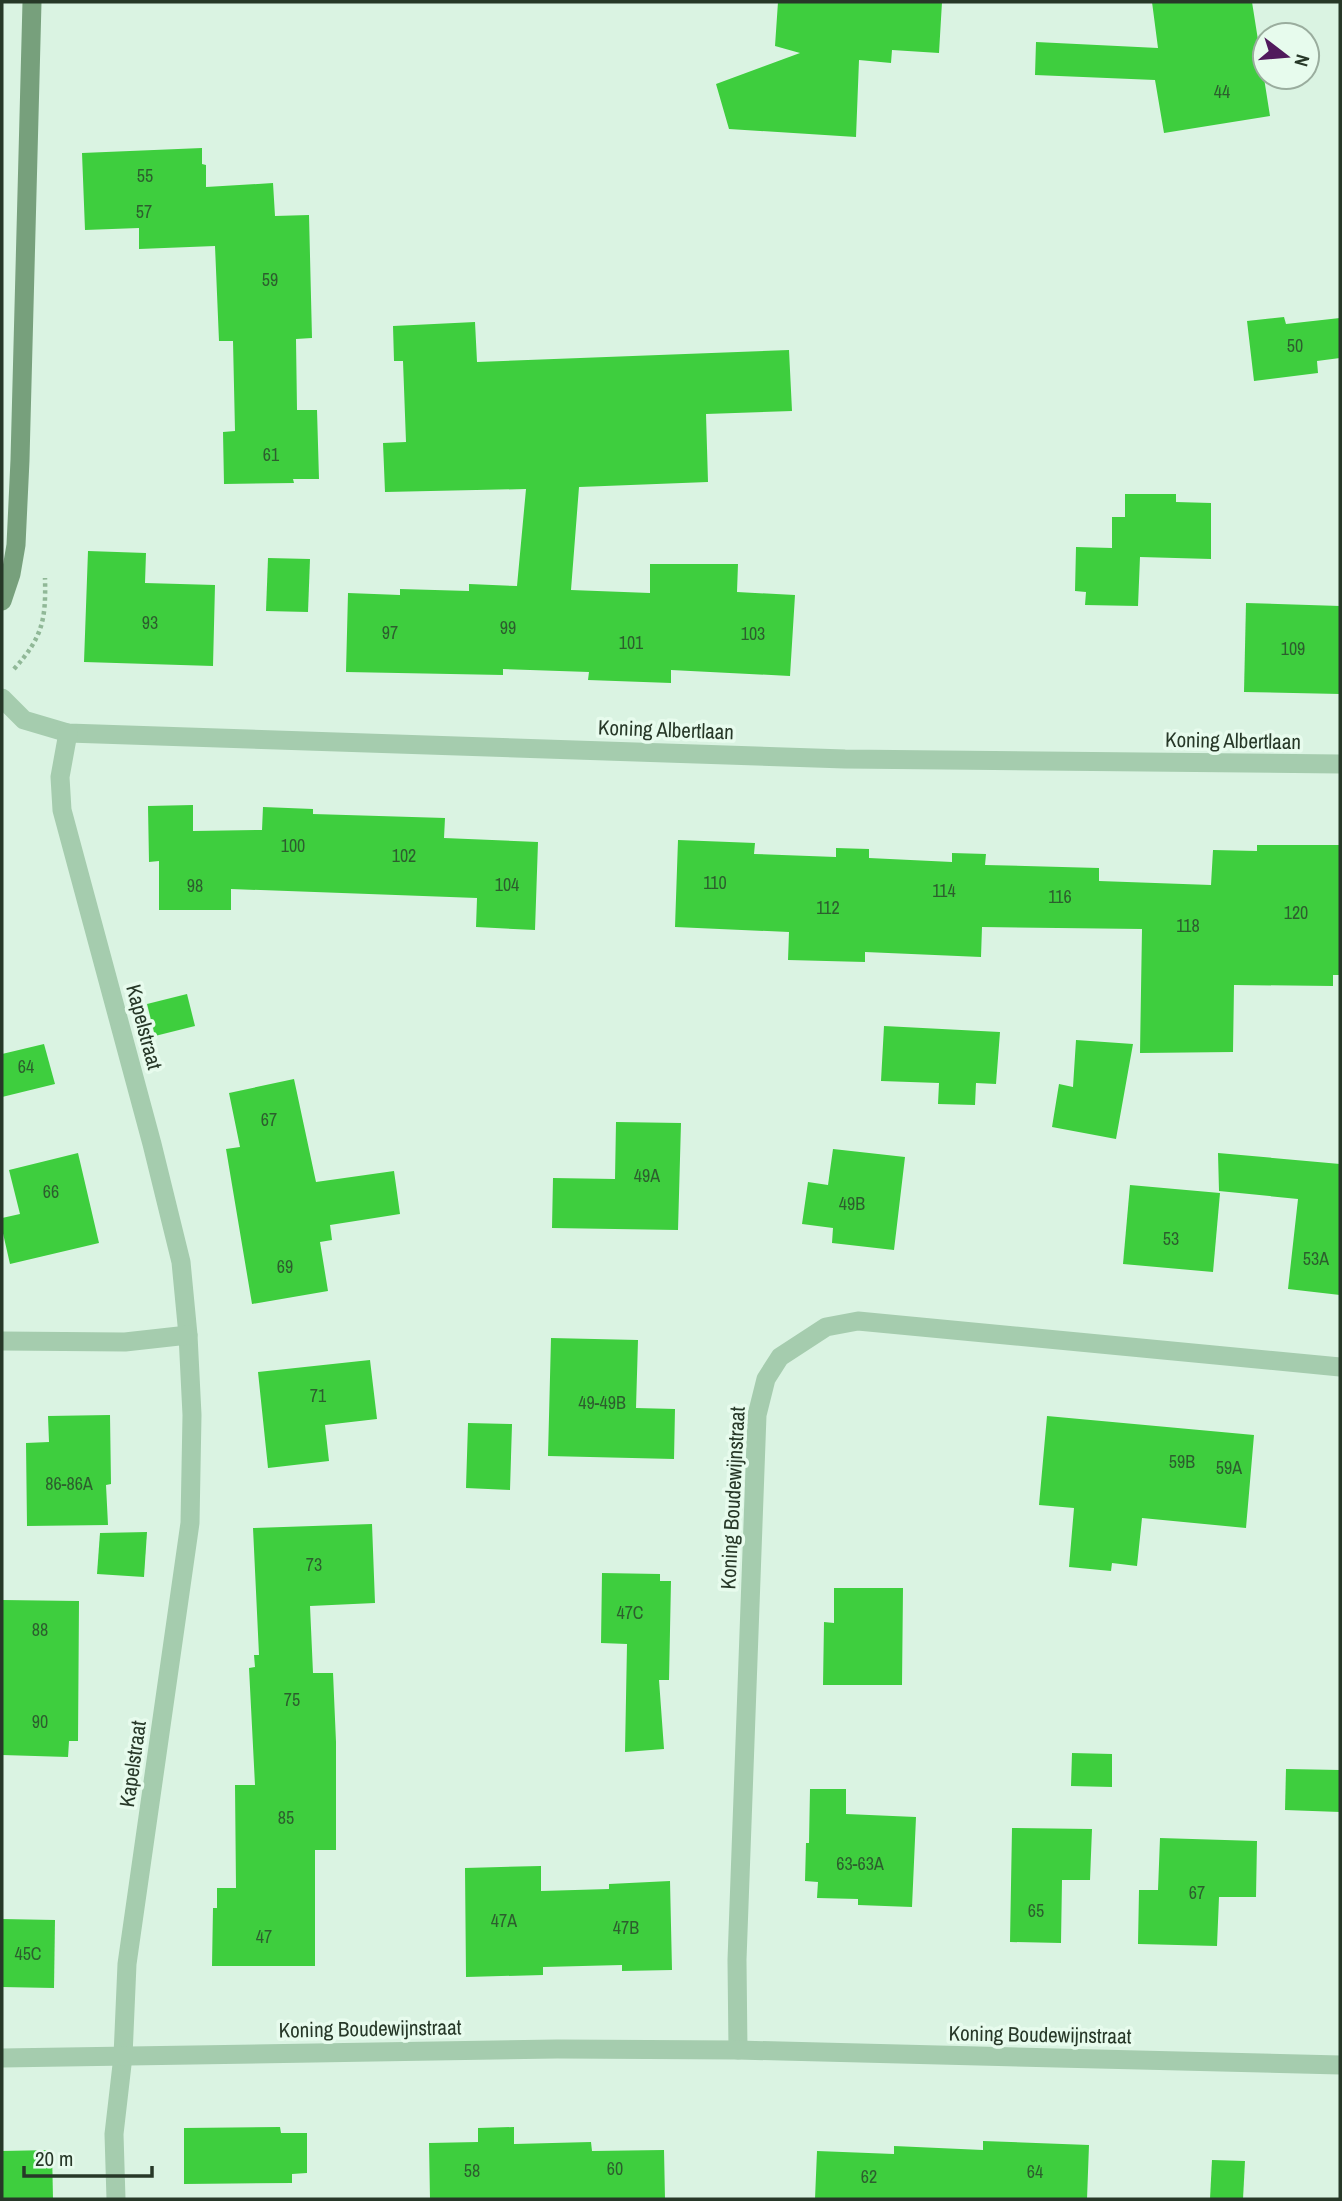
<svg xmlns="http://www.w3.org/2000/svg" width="1342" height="2201" font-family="'Archivo Narrow',sans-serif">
	<rect width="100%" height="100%" fill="#daf3e2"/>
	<g fill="#3ece3e">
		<path d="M 778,2 L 942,2 L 939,53 L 892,50 L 891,63 L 859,60 L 856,137 L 729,129 L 716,84 L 800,53 L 775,46 Z"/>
		<path d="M 1152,2 L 1252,2 L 1270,116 L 1164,133 L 1155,80 L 1035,75 L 1036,42 L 1158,48 Z"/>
		<path d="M 202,148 L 202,164 L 206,165 L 206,187 L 273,183 L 275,216 L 309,215 L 312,338 L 296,339 L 297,410 L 317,410 L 319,479 L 293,479 L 294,483 L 224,484 L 223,432 L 235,431 L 233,341 L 219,341 L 215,246 L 139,249 L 139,228 L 85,230 L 82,153 Z"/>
		<path d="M 1284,317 L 1286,324 L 1340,318 L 1340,358 L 1317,361 L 1318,373 L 1254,381 L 1247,321 Z"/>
		<path d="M 475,322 L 477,362 L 789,350 L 792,411 L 706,414 L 708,482 L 579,487 L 571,590 L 650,593 L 650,564 L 738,564 L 737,592 L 795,595 L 790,676 L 671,670 L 671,683 L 588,680 L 589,672 L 503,669 L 503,675 L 346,672 L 348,593 L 400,595 L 400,589 L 469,591 L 469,584 L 517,586 L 526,489 L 385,492 L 383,443 L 406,442 L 403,361 L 394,361 L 393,326 Z"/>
		<path d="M 1125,494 L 1176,494 L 1176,502 L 1211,503 L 1211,559 L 1140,557 L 1138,606 L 1085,605 L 1086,592 L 1075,591 L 1076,547 L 1112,548 L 1112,517 L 1125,517 Z"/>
		<path d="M 88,551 L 146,553 L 145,583 L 215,585 L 213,666 L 84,662 Z"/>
		<path d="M 268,558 L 310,559 L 308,612 L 266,611 Z"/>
		<path d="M 1246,603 L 1340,606 L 1340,694 L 1244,692 Z"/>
		<path d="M 193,805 L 193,831 L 262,830 L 263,807 L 313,809 L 313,814 L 445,818 L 444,838 L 538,842 L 535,930 L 476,927 L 477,898 L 231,889 L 231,910 L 159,910 L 159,861 L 149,862 L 148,806 Z"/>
		<path d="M 678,840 L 755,843 L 754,854 L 836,857 L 836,848 L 869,849 L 869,858 L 952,862 L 952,853 L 986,854 L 985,865 L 1099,868 L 1099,881 L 1211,885 L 1213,850 L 1257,851 L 1257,845 L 1340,845 L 1340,975 L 1333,975 L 1333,986 L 1234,985 L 1233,1052 L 1140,1053 L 1142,929 L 982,927 L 981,957 L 865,952 L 865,962 L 788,960 L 789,932 L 675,927 Z"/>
		<path d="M 187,994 L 195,1026 L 155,1036 L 147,1004 Z"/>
		<path d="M 884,1026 L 1000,1032 L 996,1084 L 976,1083 L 975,1105 L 938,1104 L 939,1083 L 881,1081 Z"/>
		<path d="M 1076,1040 L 1133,1044 L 1116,1139 L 1052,1127 L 1059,1084 L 1073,1087 Z"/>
		<path d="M 44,1044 L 55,1084 L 2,1097 L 2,1054 Z"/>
		<path d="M 294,1079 L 316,1182 L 394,1171 L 400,1214 L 330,1225 L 332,1240 L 320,1242 L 328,1291 L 252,1304 L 226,1149 L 240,1147 L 229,1093 Z"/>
		<path d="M 616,1122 L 681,1123 L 678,1230 L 552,1228 L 553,1178 L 615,1179 Z"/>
		<path d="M 833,1149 L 905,1157 L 894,1250 L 832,1243 L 833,1228 L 802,1224 L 808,1182 L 828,1185 Z"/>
		<path d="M 78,1153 L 99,1243 L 10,1264 L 2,1229 L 2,1218 L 20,1214 L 9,1170 Z"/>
		<path d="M 1218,1153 L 1340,1164 L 1340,1295 L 1288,1289 L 1298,1199 L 1219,1191 Z"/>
		<path d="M 1130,1185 L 1220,1193 L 1213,1272 L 1123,1264 Z"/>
		<path d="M 551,1338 L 638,1340 L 636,1408 L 675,1409 L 674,1459 L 548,1456 Z"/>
		<path d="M 370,1360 L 377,1419 L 325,1425 L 329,1461 L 268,1468 L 258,1372 Z"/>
		<path d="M 110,1415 L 111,1484 L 106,1485 L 108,1525 L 27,1526 L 26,1443 L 49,1442 L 48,1416 Z"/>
		<path d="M 1047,1416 L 1254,1435 L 1246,1528 L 1142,1518 L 1137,1566 L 1112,1563 L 1111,1571 L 1069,1567 L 1074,1508 L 1039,1505 Z"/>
		<path d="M 468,1423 L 512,1424 L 510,1490 L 466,1488 Z"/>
		<path d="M 372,1524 L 375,1603 L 310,1606 L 313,1673 L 333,1673 L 336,1742 L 336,1850 L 315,1850 L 315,1966 L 212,1966 L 213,1908 L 217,1908 L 217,1888 L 236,1888 L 235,1785 L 255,1785 L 249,1668 L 255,1667 L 254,1655 L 259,1655 L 253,1528 Z"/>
		<path d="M 147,1532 L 144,1577 L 97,1574 L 100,1533 Z"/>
		<path d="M 602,1573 L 660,1574 L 660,1581 L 671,1581 L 669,1680 L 659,1680 L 664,1749 L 625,1752 L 627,1644 L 601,1643 Z"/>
		<path d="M 834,1588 L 903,1588 L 902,1685 L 823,1685 L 824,1622 L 834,1623 Z"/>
		<path d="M 2,1600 L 79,1601 L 78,1741 L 69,1741 L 68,1757 L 2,1755 Z"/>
		<path d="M 1072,1753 L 1112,1754 L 1112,1787 L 1071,1786 Z"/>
		<path d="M 1286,1769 L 1340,1770 L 1340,1812 L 1285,1810 Z"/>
		<path d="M 810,1789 L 846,1789 L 846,1814 L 916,1817 L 912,1907 L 858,1905 L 858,1899 L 817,1898 L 818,1882 L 805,1881 L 806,1843 L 809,1843 Z"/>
		<path d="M 1012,1828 L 1092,1829 L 1090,1880 L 1062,1880 L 1061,1943 L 1010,1942 Z"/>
		<path d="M 1160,1838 L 1257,1841 L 1256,1897 L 1219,1897 L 1217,1946 L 1138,1944 L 1139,1890 L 1158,1890 Z"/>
		<path d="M 541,1866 L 541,1891 L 609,1889 L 609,1884 L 670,1881 L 672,1970 L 622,1971 L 622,1965 L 543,1967 L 543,1975 L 466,1977 L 465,1868 Z"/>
		<path d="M 2,1919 L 55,1920 L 54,1988 L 2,1987 Z"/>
		<path d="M 280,2127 L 281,2133 L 307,2133 L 307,2173 L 292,2174 L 292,2183 L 184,2184 L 184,2128 Z"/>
		<path d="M 514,2127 L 514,2144 L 591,2142 L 592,2151 L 664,2150 L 665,2199 L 430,2199 L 429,2143 L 478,2142 L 478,2128 Z"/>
		<path d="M 983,2141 L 1089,2145 L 1087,2199 L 815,2199 L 817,2151 L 894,2154 L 894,2146 L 983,2150 Z"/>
		<path d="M 52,2150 L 53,2199 L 2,2199 L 2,2151 Z"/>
		<path d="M 1212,2160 L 1245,2161 L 1243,2199 L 1210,2199 Z"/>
	</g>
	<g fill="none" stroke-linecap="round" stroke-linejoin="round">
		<path stroke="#90b897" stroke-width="4.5" stroke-dasharray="3.5 3.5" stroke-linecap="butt" d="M 14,669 C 43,637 46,619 45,578"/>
		<g stroke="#a5ccae" stroke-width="19">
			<path d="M 2,698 L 24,720 L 68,733 L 845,759 L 1340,764"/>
			<path d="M 68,733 L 60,777 L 62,810 L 152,1144 L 181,1262 L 188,1335 L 192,1415 L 190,1523 L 127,1964 L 123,2056 L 114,2134 L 116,2199"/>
			<path d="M 2,1341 L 125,1342 L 188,1335"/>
			<path d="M 738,2050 L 737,1960 L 757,1415 L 766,1379 L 780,1357 L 826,1327 L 858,1321 L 1340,1367"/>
			<path d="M 2,2058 L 557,2049 L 738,2050 L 1340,2065"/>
		</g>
		<path stroke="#77a07c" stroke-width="19" d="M 2,601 L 11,574 L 16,545 L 20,460 L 32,2"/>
	</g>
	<g text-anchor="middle" stroke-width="7" stroke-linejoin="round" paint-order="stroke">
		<g font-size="18" fill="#2d5e2e">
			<text x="1222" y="98">44</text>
			<text x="145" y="182">55</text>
			<text x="144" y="218">57</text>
			<text x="270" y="286">59</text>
			<text x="1295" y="352">50</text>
			<text x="271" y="461">61</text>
			<text x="150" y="629">93</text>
			<text x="508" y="634">99</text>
			<text x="390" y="639">97</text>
			<text x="753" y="640">103</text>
			<text x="631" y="649">101</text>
			<text x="1293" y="655">109</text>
			<text x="293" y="852">100</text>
			<text x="404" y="862">102</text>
			<text x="715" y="889">110</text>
			<text x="507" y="891">104</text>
			<text x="195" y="892">98</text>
			<text x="944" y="897">114</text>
			<text x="1060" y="903">116</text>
			<text x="828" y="914">112</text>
			<text x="1296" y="919">120</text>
			<text x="1188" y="932">118</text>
			<text x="26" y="1073">64</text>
			<text x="269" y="1126">67</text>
			<text x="647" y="1182">49A</text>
			<text x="51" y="1198">66</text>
			<text x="852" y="1210">49B</text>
			<text x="1171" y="1245">53</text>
			<text x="1316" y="1265">53A</text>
			<text x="285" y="1273">69</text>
			<text x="318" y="1402">71</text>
			<text x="602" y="1409">49-49B</text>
			<text x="1182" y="1468">59B</text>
			<text x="1229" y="1474">59A</text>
			<text x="69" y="1490">86-86A</text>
			<text x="314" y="1571">73</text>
			<text x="630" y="1619">47C</text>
			<text x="40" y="1636">88</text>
			<text x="292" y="1706">75</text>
			<text x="40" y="1728">90</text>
			<text x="286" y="1824">85</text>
			<text x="860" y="1870">63-63A</text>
			<text x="1197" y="1899">67</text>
			<text x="1036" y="1917">65</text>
			<text x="504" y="1927">47A</text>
			<text x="626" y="1934">47B</text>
			<text x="264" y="1943">47</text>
			<text x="28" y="1960">45C</text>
			<text x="615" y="2175">60</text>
			<text x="472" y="2177">58</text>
			<text x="1035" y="2178">64</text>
			<text x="869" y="2183">62</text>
		</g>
		<g font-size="21" fill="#273828" stroke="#e7fbed">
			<text transform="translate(666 730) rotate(2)" y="7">Koning Albertlaan</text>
			<text transform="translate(1233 741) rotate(1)" y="7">Koning Albertlaan</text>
			<text transform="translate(144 1027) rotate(75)" y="7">Kapelstraat</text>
			<text transform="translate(733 1498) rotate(-87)" y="7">Koning Boudewijnstraat</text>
			<text transform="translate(133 1764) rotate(-82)" y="7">Kapelstraat</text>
			<text transform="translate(370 2029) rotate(-1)" y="7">Koning Boudewijnstraat</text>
			<text transform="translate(1040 2035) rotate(1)" y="7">Koning Boudewijnstraat</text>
		</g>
	</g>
	<rect width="1342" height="2201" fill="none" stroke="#273828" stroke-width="7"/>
	<g transform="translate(1286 56) rotate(106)"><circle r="33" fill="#e7fbed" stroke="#9aad9e" stroke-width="2"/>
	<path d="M0-5L12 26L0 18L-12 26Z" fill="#501a5c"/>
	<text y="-10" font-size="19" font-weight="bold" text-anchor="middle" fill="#273828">N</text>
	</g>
	<path d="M24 2166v10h128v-10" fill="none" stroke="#273828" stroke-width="3.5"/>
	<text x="35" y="2166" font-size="21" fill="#273828" stroke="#e7fbed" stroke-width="5" paint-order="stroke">20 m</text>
</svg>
